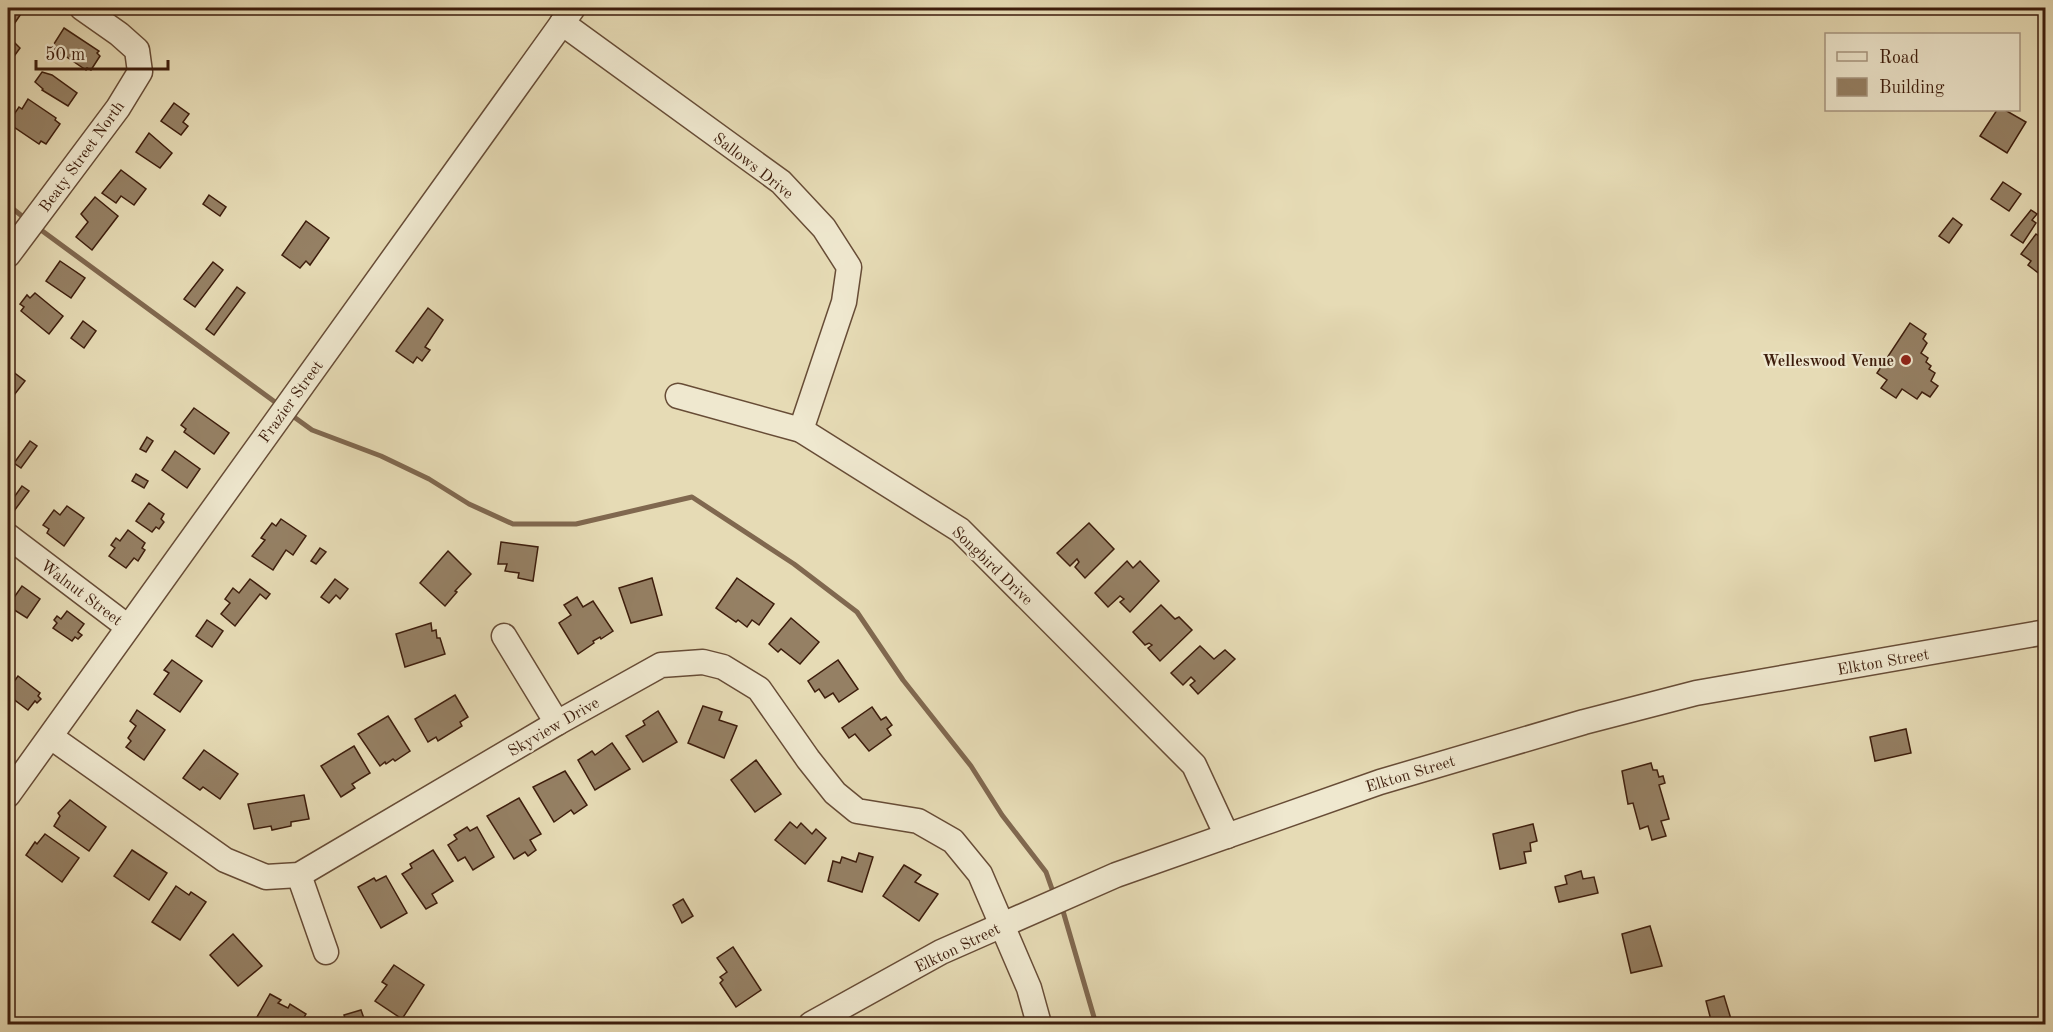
<svg xmlns="http://www.w3.org/2000/svg" width="2053" height="1032" font-family="'Old Standard TT',serif">
	<rect width="100%" height="100%" fill="#e6dbb5"/>
	<filter id="stains"><feTurbulence type="fractalNoise" baseFrequency=".00333" numOctaves="4"/><feColorMatrix values="0 0 0 0 .2 0 0 0 0 .09 0 0 0 0 .02 0 0 0 .5 -.17"/></filter>
	<radialGradient id="worn" r=".72"><stop offset=".6" stop-color="#630" stop-opacity="0"/><stop offset="1" stop-color="#630" stop-opacity=".3"/></radialGradient>
	<g fill="none" stroke-linecap="round" stroke-linejoin="round">
		<g stroke="#80684f" stroke-width="5">
			<path d="M 8,205 L 27,220"/>
			<path d="M 41,230 L 275,402"/>
			<path d="M 294,417 L 312,430 L 381,456 L 429,479 L 469,504 L 513,524 L 576,524 L 692,497 L 794,564 L 857,612 L 903,680 L 971,766 L 1002,815 L 1046,872 L 1052,889"/>
			<path d="M 1063,911 L 1096,1024"/>
		</g>
	</g>
	<g fill="#958064" stroke="#3d1d0c" stroke-width="1.5">
		<path d="M 8,8 L 25,8 L 12,27 L 8,23 Z"/>
		<path d="M 64,28 L 99,51 L 97,53 L 100,56 L 91,70 L 87,68 L 86,70 L 52,47 Z"/>
		<path d="M 8,36 L 20,48 L 15,55 L 8,50 Z"/>
		<path d="M 42,72 L 52,75 L 77,93 L 68,106 L 42,90 L 43,89 L 35,82 Z"/>
		<path d="M 28,99 L 56,118 L 55,120 L 60,124 L 46,144 L 41,141 L 39,144 L 8,123 L 19,107 L 22,109 Z"/>
		<path d="M 174,103 L 189,114 L 183,122 L 188,126 L 181,135 L 161,121 Z"/>
		<path d="M 1997,110 L 2005,110 L 2026,122 L 2007,153 L 1980,136 Z"/>
		<path d="M 149,133 L 172,153 L 160,168 L 136,152 Z"/>
		<path d="M 121,170 L 146,189 L 134,205 L 121,196 L 116,203 L 102,193 Z"/>
		<path d="M 2003,182 L 2021,194 L 2009,211 L 1991,199 Z"/>
		<path d="M 209,195 L 226,207 L 220,216 L 203,204 Z"/>
		<path d="M 95,197 L 118,216 L 92,250 L 76,237 L 88,222 L 81,214 Z"/>
		<path d="M 2031,210 L 2037,214 L 2032,220 L 2036,223 L 2023,243 L 2011,235 Z"/>
		<path d="M 1953,218 L 1962,225 L 1949,243 L 1939,236 Z"/>
		<path d="M 306,221 L 329,238 L 310,265 L 306,261 L 300,268 L 282,255 Z"/>
		<path d="M 2036,234 L 2046,241 L 2046,279 L 2028,265 L 2031,261 L 2021,254 Z"/>
		<path d="M 60,261 L 85,278 L 71,298 L 46,281 Z"/>
		<path d="M 213,262 L 223,270 L 195,307 L 184,299 Z"/>
		<path d="M 237,287 L 245,293 L 214,335 L 206,329 Z"/>
		<path d="M 35,293 L 63,316 L 49,334 L 21,311 L 24,307 L 20,304 L 27,295 L 30,298 Z"/>
		<path d="M 428,308 L 443,320 L 425,347 L 430,350 L 422,361 L 417,357 L 413,363 L 396,351 Z"/>
		<path d="M 83,321 L 96,331 L 84,348 L 71,338 Z"/>
		<path d="M 1910,323 L 1926,334 L 1923,339 L 1927,343 L 1921,353 L 1928,358 L 1926,362 L 1931,366 L 1929,369 L 1935,373 L 1931,381 L 1938,386 L 1930,397 L 1922,392 L 1917,399 L 1902,389 L 1896,398 L 1881,388 L 1887,380 L 1877,373 Z"/>
		<path d="M 8,368 L 25,381 L 11,399 L 8,397 Z"/>
		<path d="M 194,408 L 229,433 L 214,454 L 184,432 L 186,429 L 181,425 Z"/>
		<path d="M 147,437 L 153,441 L 146,452 L 140,449 Z"/>
		<path d="M 30,441 L 37,446 L 21,468 L 14,463 Z"/>
		<path d="M 175,451 L 200,469 L 187,488 L 162,470 Z"/>
		<path d="M 136,474 L 148,481 L 144,488 L 132,481 Z"/>
		<path d="M 22,486 L 29,491 L 11,515 L 8,512 L 8,490 L 15,496 Z"/>
		<path d="M 149,503 L 164,514 L 161,519 L 164,522 L 159,529 L 156,527 L 152,532 L 136,521 Z"/>
		<path d="M 67,506 L 84,518 L 64,546 L 47,533 L 49,529 L 43,525 L 54,510 L 60,515 Z"/>
		<path d="M 281,519 L 306,536 L 293,555 L 286,550 L 273,570 L 252,556 L 265,540 L 261,538 L 272,523 L 276,526 Z"/>
		<path d="M 1089,523 L 1114,549 L 1085,578 L 1075,567 L 1079,562 L 1077,559 L 1070,566 L 1057,553 Z"/>
		<path d="M 128,530 L 145,543 L 142,548 L 145,550 L 138,561 L 134,558 L 126,568 L 109,556 L 115,548 L 111,545 L 116,538 L 120,541 Z"/>
		<path d="M 501,542 L 538,547 L 533,581 L 518,578 L 519,573 L 505,571 L 507,564 L 498,564 Z"/>
		<path d="M 320,548 L 326,552 L 316,564 L 311,561 Z"/>
		<path d="M 448,551 L 471,574 L 455,591 L 457,592 L 445,606 L 420,583 Z"/>
		<path d="M 1127,561 L 1133,568 L 1140,561 L 1159,581 L 1130,612 L 1120,602 L 1124,599 L 1120,596 L 1108,607 L 1095,593 Z"/>
		<path d="M 652,578 L 662,615 L 631,623 L 619,588 Z"/>
		<path d="M 737,578 L 774,604 L 759,625 L 752,620 L 747,627 L 738,620 L 736,622 L 716,608 Z"/>
		<path d="M 250,579 L 270,594 L 266,599 L 260,594 L 235,626 L 221,614 L 230,603 L 225,599 L 233,588 L 239,593 Z"/>
		<path d="M 335,579 L 348,589 L 340,599 L 336,595 L 329,603 L 321,597 Z"/>
		<path d="M 22,586 L 40,599 L 27,618 L 8,606 Z"/>
		<path d="M 577,597 L 583,607 L 593,601 L 613,631 L 601,639 L 600,637 L 593,641 L 594,643 L 578,654 L 559,623 L 571,615 L 564,605 Z"/>
		<path d="M 1161,605 L 1175,619 L 1179,617 L 1192,630 L 1160,661 L 1148,648 L 1152,645 L 1149,643 L 1145,645 L 1133,632 Z"/>
		<path d="M 67,611 L 84,624 L 78,632 L 82,635 L 78,639 L 75,637 L 72,641 L 53,628 L 57,623 L 54,620 L 57,616 L 61,619 Z"/>
		<path d="M 791,618 L 819,642 L 800,664 L 781,649 L 778,652 L 769,644 Z"/>
		<path d="M 207,620 L 223,631 L 212,647 L 196,636 Z"/>
		<path d="M 431,623 L 432,631 L 436,630 L 437,638 L 440,638 L 445,654 L 405,667 L 396,634 Z"/>
		<path d="M 1200,646 L 1214,659 L 1225,650 L 1235,659 L 1198,694 L 1190,685 L 1195,681 L 1191,677 L 1183,685 L 1171,673 Z"/>
		<path d="M 172,660 L 202,681 L 180,712 L 154,694 L 169,673 L 164,670 Z"/>
		<path d="M 838,660 L 858,689 L 839,702 L 833,693 L 825,698 L 819,689 L 815,692 L 808,681 Z"/>
		<path d="M 18,676 L 40,693 L 38,696 L 41,699 L 37,703 L 35,701 L 28,710 L 8,695 L 8,690 Z"/>
		<path d="M 455,695 L 468,717 L 460,722 L 462,726 L 438,741 L 436,737 L 428,742 L 415,719 Z"/>
		<path d="M 703,706 L 722,712 L 719,720 L 737,726 L 724,758 L 688,743 Z"/>
		<path d="M 872,707 L 881,720 L 886,717 L 892,725 L 887,729 L 891,735 L 869,751 L 855,734 L 849,738 L 842,728 Z"/>
		<path d="M 137,710 L 165,730 L 144,760 L 126,747 L 131,741 L 128,738 L 136,726 L 130,721 Z"/>
		<path d="M 658,711 L 677,742 L 643,762 L 626,736 L 645,725 L 643,721 Z"/>
		<path d="M 388,716 L 410,751 L 395,761 L 393,759 L 386,764 L 385,762 L 380,766 L 358,734 Z"/>
		<path d="M 1906,729 L 1911,753 L 1875,761 L 1870,737 Z"/>
		<path d="M 612,743 L 630,769 L 595,790 L 578,760 L 592,751 L 595,755 Z"/>
		<path d="M 354,746 L 370,773 L 352,784 L 355,788 L 341,797 L 321,766 Z"/>
		<path d="M 204,750 L 238,774 L 220,799 L 203,787 L 200,790 L 183,778 Z"/>
		<path d="M 756,760 L 781,794 L 755,812 L 731,780 Z"/>
		<path d="M 1651,763 L 1653,770 L 1657,770 L 1659,777 L 1663,776 L 1665,783 L 1659,785 L 1669,819 L 1661,821 L 1666,836 L 1652,840 L 1648,826 L 1640,829 L 1633,803 L 1628,804 L 1622,771 Z"/>
		<path d="M 565,771 L 587,805 L 574,814 L 571,810 L 554,822 L 533,787 Z"/>
		<path d="M 304,795 L 309,819 L 291,822 L 291,826 L 272,830 L 271,826 L 254,829 L 248,804 Z"/>
		<path d="M 519,798 L 541,834 L 530,840 L 536,850 L 528,856 L 525,852 L 514,859 L 487,816 Z"/>
		<path d="M 70,800 L 106,827 L 89,851 L 54,826 L 60,816 L 58,813 Z"/>
		<path d="M 790,822 L 797,828 L 801,823 L 812,834 L 816,829 L 826,838 L 805,864 L 775,840 Z"/>
		<path d="M 1533,824 L 1537,841 L 1530,843 L 1531,851 L 1524,852 L 1526,863 L 1500,869 L 1493,834 Z"/>
		<path d="M 467,827 L 470,831 L 477,827 L 494,857 L 473,870 L 465,857 L 458,861 L 448,845 L 457,839 L 454,835 Z"/>
		<path d="M 45,834 L 79,858 L 62,882 L 26,855 L 35,842 L 37,844 Z"/>
		<path d="M 132,850 L 167,873 L 149,900 L 114,876 Z"/>
		<path d="M 433,850 L 453,881 L 432,894 L 437,903 L 426,909 L 402,874 L 412,868 L 410,864 Z"/>
		<path d="M 859,853 L 873,857 L 862,892 L 828,881 L 833,861 L 840,863 L 842,857 L 856,862 Z"/>
		<path d="M 904,865 L 921,875 L 915,882 L 938,894 L 919,921 L 883,896 Z"/>
		<path d="M 1581,871 L 1583,879 L 1594,877 L 1598,893 L 1559,902 L 1555,887 L 1567,884 L 1565,876 Z"/>
		<path d="M 386,876 L 407,913 L 381,928 L 358,887 L 374,878 L 376,881 Z"/>
		<path d="M 176,886 L 189,895 L 191,892 L 206,902 L 180,940 L 152,922 Z"/>
		<path d="M 683,899 L 693,916 L 682,923 L 673,905 Z"/>
		<path d="M 1650,926 L 1662,966 L 1631,973 L 1622,934 Z"/>
		<path d="M 233,934 L 262,966 L 238,986 L 210,955 Z"/>
		<path d="M 733,947 L 761,990 L 736,1007 L 720,983 L 723,980 L 720,977 L 727,972 L 717,958 Z"/>
		<path d="M 394,965 L 424,985 L 402,1019 L 375,1001 L 387,985 L 382,982 Z"/>
		<path d="M 270,994 L 281,1000 L 278,1003 L 288,1008 L 290,1004 L 306,1014 L 300,1024 L 253,1024 Z"/>
		<path d="M 1724,996 L 1731,1019 L 1712,1024 L 1706,1001 Z"/>
		<path d="M 361,1010 L 366,1024 L 325,1024 L 345,1018 L 344,1015 Z"/>
	</g>
	<g fill="none" stroke-linecap="round" stroke-linejoin="round">
		<g stroke="#674c36" stroke-width="27">
			<g id="minor">
				<path d="M 562,23 L 781,182 L 824,228 L 849,267 L 844,302 L 801,430"/>
				<path d="M 8,255 L 118,108 L 140,72 L 137,50 L 119,34 L 82,8"/>
				<path d="M 678,396 L 801,430 L 960,530 L 1194,765 L 1227,836"/>
				<path d="M 8,536 L 128,627"/>
				<path d="M 504,636 L 557,723"/>
				<path d="M 51,737 L 225,860 L 266,877 L 299,875 L 557,723 L 661,665 L 703,662 L 723,667 L 759,689 L 808,759 L 835,793 L 857,811 L 918,821 L 953,841 L 980,874 L 1029,988 L 1039,1024"/>
				<path d="M 8,795 L 573,8"/>
				<path d="M 299,875 L 326,952"/>
				<path d="M 811,1024 L 941,952 L 1116,875 L 1380,782 L 1584,722 L 1696,693 L 2046,632"/>
			</g>
		</g>
		<use href="#minor" stroke="#efe8cf" stroke-width="24"/>
	</g>
	<circle fill="#8f2418" stroke="#efe8cf" stroke-width="2" cx="1906" cy="360" r="6"/>
	<g text-anchor="middle" stroke-width="4.5" stroke-linejoin="round" paint-order="stroke">
		<g font-size="16" fill="#3d1d0c" stroke="#efe8cf">
			<text transform="translate(81 156) rotate(-54)" y="6">Beaty Street North</text>
			<text transform="translate(754 165) rotate(38)" y="6">Sallows Drive</text>
			<text transform="translate(290 401) rotate(-54)" y="6">Frazier Street</text>
			<text transform="translate(993 565) rotate(44)" y="6">Songbird Drive</text>
			<text transform="translate(82 592) rotate(37)" y="6">Walnut Street</text>
			<text transform="translate(1883 661) rotate(-10)" y="6">Elkton Street</text>
			<text transform="translate(553 726) rotate(-30)" y="6">Skyview Drive</text>
			<text transform="translate(1410 773) rotate(-17)" y="6">Elkton Street</text>
			<text transform="translate(957 947) rotate(-26)" y="6">Elkton Street</text>
		</g>
		<g font-size="16" font-weight="bold" fill="#3d1d0c" stroke="#efe8cf" text-anchor="end">
			<text x="1894" y="366">Welleswood Venue</text>
		</g>
	</g>
	<rect width="2053" height="1032" fill="none" stroke="#e6dbb5" stroke-width="30"/>
	<rect x="9" y="9" width="2035" height="1014" fill="none" stroke="#3d1d0c" stroke-width="3"/>
	<rect x="15" y="15" width="2023" height="1002" fill="none" stroke="#3d1d0c" stroke-width="1.5"/>
	<rect x="1825" y="33" width="195" height="78" fill="#efe8cf" stroke="#a89781" stroke-width="1.5"/>
	<rect x="1837" y="52" width="30" height="9" fill="#efe8cf" stroke="#a89781" stroke-width="1.5"/>
	<text x="1879" y="63" font-size="18" fill="#3d1d0c">Road</text>
	<rect x="1837" y="78" width="30" height="18" fill="#958064" stroke="#a89781" stroke-width="1.5"/>
	<text x="1879" y="93" font-size="18" fill="#3d1d0c">Building</text>
	<path d="M36 60v9h132v-9" fill="none" stroke="#3d1d0c" stroke-width="3"/>
	<text x="45" y="60" font-size="18" fill="#3d1d0c" stroke="#efe8cf" stroke-width="4.5" paint-order="stroke">50 m</text>
	<rect width="100%" height="100%" filter="url(#stains)"/>
	<rect width="100%" height="100%" fill="url(#worn)"/>
</svg>
